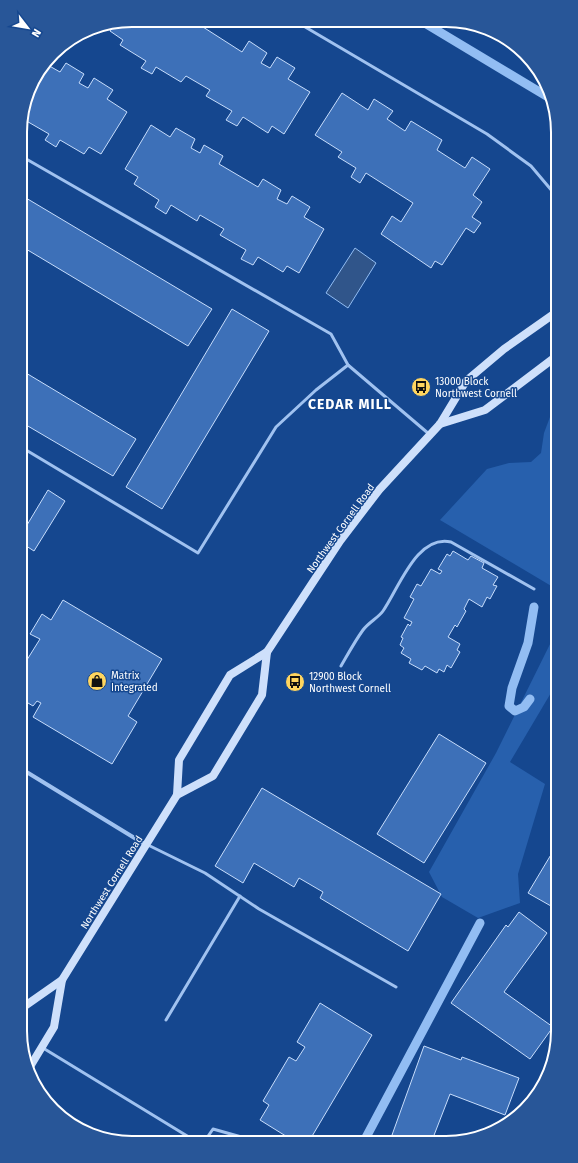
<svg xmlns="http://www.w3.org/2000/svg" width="578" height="1163" font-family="'Fira Sans',sans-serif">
	<rect width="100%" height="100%" fill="#15478f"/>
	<g fill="#2760ad">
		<path d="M 558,411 L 558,590 L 440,520 L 487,469 L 509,463 L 531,462 L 541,453 L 544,433 L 550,417 Z"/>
		<path d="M 558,628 L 558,681 L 510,762 L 545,784 L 518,874 L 520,903 L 478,918 L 442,897 L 429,872 L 496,753 Z"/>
	</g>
	<path fill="#30558a" stroke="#92bdf3" d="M 355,248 L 376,263 L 348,308 L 326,293 Z"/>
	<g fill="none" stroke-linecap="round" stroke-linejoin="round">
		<g stroke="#92bdf3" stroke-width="9">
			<path d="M 423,22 L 553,100"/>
			<path d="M 530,699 L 524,707 L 515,711 L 509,706 L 512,688 L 528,643 L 534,607"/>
			<path d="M 363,1143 L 480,923"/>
		</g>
	</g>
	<g fill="#3d70b8" stroke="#c7ddfc">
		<path d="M 132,20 L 207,20 L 203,27 L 242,52 L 249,41 L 267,53 L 261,63 L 270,68 L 277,57 L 295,68 L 288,79 L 310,92 L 284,134 L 272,126 L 268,133 L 243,117 L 237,126 L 226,120 L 232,111 L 206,96 L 210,90 L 186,76 L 181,82 L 156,67 L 152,74 L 141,68 L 146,61 L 120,45 L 123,40 L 110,31 L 115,23 Z"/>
		<path d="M 66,63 L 84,74 L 79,83 L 88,88 L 94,78 L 113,90 L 107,99 L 127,112 L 101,154 L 89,147 L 84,154 L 60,140 L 56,147 L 45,140 L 49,134 L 23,119 L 27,113 L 23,110 L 32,82 L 46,64 L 60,72 Z"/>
		<path d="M 342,93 L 368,110 L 374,99 L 393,111 L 387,119 L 405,131 L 411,121 L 442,140 L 437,150 L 465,168 L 472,157 L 490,169 L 473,195 L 482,202 L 472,217 L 481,223 L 474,233 L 466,228 L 442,265 L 435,261 L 431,268 L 381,234 L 392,216 L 401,222 L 413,203 L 366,173 L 360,183 L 351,177 L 356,168 L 338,157 L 342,152 L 315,135 Z"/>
		<path d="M 151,125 L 170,137 L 176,128 L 195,139 L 191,148 L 200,153 L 204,145 L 223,156 L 219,164 L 258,187 L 263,179 L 281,190 L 277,199 L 287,204 L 292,196 L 310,207 L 304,217 L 324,229 L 299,273 L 287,266 L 283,272 L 258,257 L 253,265 L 241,259 L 246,250 L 220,235 L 224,229 L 200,215 L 197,221 L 171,205 L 166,214 L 155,207 L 159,200 L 134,184 L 138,177 L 125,169 Z"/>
		<path d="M 21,195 L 212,309 L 188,346 L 21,246 Z"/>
		<path d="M 232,309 L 269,331 L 162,509 L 126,487 Z"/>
		<path d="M 21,370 L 136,439 L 113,476 L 21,422 Z"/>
		<path d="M 48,490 L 65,501 L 34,551 L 20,542 L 21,535 Z"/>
		<path d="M 453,551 L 468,560 L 471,556 L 484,563 L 482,568 L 498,577 L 493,585 L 497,586 L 490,599 L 487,597 L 482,607 L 469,599 L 464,609 L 466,611 L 457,627 L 455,625 L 448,637 L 460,644 L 457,650 L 460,652 L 451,668 L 447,665 L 444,672 L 439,669 L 437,673 L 425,666 L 422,670 L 409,663 L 411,659 L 401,653 L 404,648 L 400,645 L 403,638 L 401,637 L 408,624 L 410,626 L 412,622 L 404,618 L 414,599 L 410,597 L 417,584 L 421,586 L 431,569 L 440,574 L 442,571 L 438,569 L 447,554 L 450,556 Z"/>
		<path d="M 63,600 L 162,659 L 128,716 L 137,722 L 112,764 L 33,717 L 41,703 L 37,701 L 33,706 L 23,700 L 27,693 L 20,689 L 20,671 L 40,639 L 30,634 L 42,614 L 51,620 Z"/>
		<path d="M 439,734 L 486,763 L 424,863 L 377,834 Z"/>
		<path d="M 262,788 L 441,894 L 408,951 L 320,898 L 323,892 L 299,878 L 294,887 L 254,863 L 243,883 L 215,866 Z"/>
		<path d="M 558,843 L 558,910 L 528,893 Z"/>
		<path d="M 519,912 L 547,933 L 504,992 L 553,1027 L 530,1059 L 451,1003 L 506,925 L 508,927 Z"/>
		<path d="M 320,1003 L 372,1035 L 308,1143 L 297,1143 L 260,1120 L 269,1105 L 263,1101 L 289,1057 L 296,1061 L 305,1047 L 297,1042 Z"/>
		<path d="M 424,1046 L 461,1060 L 462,1057 L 519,1078 L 505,1115 L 450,1094 L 431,1143 L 414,1143 L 392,1135 Z"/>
	</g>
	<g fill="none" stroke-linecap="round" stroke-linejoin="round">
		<g stroke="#a0c2f0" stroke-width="3">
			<path d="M 295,21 L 487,134 L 531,166 L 558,198"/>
			<path d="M 21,156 L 331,334 L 348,365 L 429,434"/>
			<path d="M 21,447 L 198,553 L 276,427 L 316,390 L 348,365"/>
			<path d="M 341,666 C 348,654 355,641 363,630 C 369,622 378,618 383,611 C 399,588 417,534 451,542 L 534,589"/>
			<path d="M 148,845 L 205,873 L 259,909 L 396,987"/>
			<path d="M 166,1020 L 240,896"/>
			<path d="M 43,1048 L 197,1142"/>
			<path d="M 204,1142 L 213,1129 L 259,1142"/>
		</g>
		<path stroke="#a0c2f0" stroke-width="4" d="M 20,768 L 146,845"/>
		<g stroke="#cee0fb" stroke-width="8">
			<path d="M 440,424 L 485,410 L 558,355"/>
			<path d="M 177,795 L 213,776 L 262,695 L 267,652"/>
			<path d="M 20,1011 L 22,1008 L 62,980"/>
			<path d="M 28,1070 L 54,1027 L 62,980 L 177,795 L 179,760 L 230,675 L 267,652 L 340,541 L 379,490 L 440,424 L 466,381 L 504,349 L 558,311"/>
		</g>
	</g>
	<defs>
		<g id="bus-disc" transform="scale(1)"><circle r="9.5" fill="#ffd55f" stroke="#15478f"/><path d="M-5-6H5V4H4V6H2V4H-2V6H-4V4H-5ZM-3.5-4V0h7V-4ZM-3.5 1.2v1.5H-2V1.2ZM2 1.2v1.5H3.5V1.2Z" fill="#111"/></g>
		<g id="shop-disc" transform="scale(1)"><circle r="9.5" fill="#ffd55f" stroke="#15478f"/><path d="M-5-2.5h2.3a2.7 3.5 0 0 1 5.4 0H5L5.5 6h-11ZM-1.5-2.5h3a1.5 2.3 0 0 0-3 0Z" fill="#111"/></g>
	</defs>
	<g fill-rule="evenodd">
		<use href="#bus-disc" x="421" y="387"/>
		<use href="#shop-disc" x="97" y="681"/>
		<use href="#bus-disc" x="295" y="682"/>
	</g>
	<g text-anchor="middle" stroke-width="3" stroke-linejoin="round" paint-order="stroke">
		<g font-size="10" fill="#fff" stroke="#15478f" text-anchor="start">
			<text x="435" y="385">13000 Block<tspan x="435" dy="12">Northwest Cornell</tspan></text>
			<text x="111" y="679">Matrix<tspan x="111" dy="12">Integrated</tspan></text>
			<text x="309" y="680">12900 Block<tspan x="309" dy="12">Northwest Cornell</tspan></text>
		</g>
		<g font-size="10" fill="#fff" stroke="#15478f">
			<text transform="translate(340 528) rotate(-54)" y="4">Northwest Cornell Road</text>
			<text transform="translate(111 882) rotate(-58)" y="4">Northwest Cornell Road</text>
		</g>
		<g font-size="14" font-weight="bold" letter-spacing="1" fill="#fff" stroke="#15478f">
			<text x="350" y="409">CEDAR MILL</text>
		</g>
	</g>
	<path d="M0 0H578V1163H0ZM132 27H446A105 105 0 0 1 551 132V1031A105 105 0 0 1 446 1136H132A105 105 0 0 1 27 1031V132A105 105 0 0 1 132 27Z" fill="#285698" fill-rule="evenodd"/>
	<path fill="none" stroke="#fff" stroke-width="2" d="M132 27H446A105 105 0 0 1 551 132V1031A105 105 0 0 1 446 1136H132A105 105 0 0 1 27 1031V132A105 105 0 0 1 132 27Z"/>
	<g transform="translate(28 28) rotate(121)" stroke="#15478f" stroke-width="3" paint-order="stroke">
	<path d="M0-3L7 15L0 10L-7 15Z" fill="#ffffff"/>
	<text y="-6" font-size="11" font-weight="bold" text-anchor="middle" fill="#ffffff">N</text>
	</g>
</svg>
